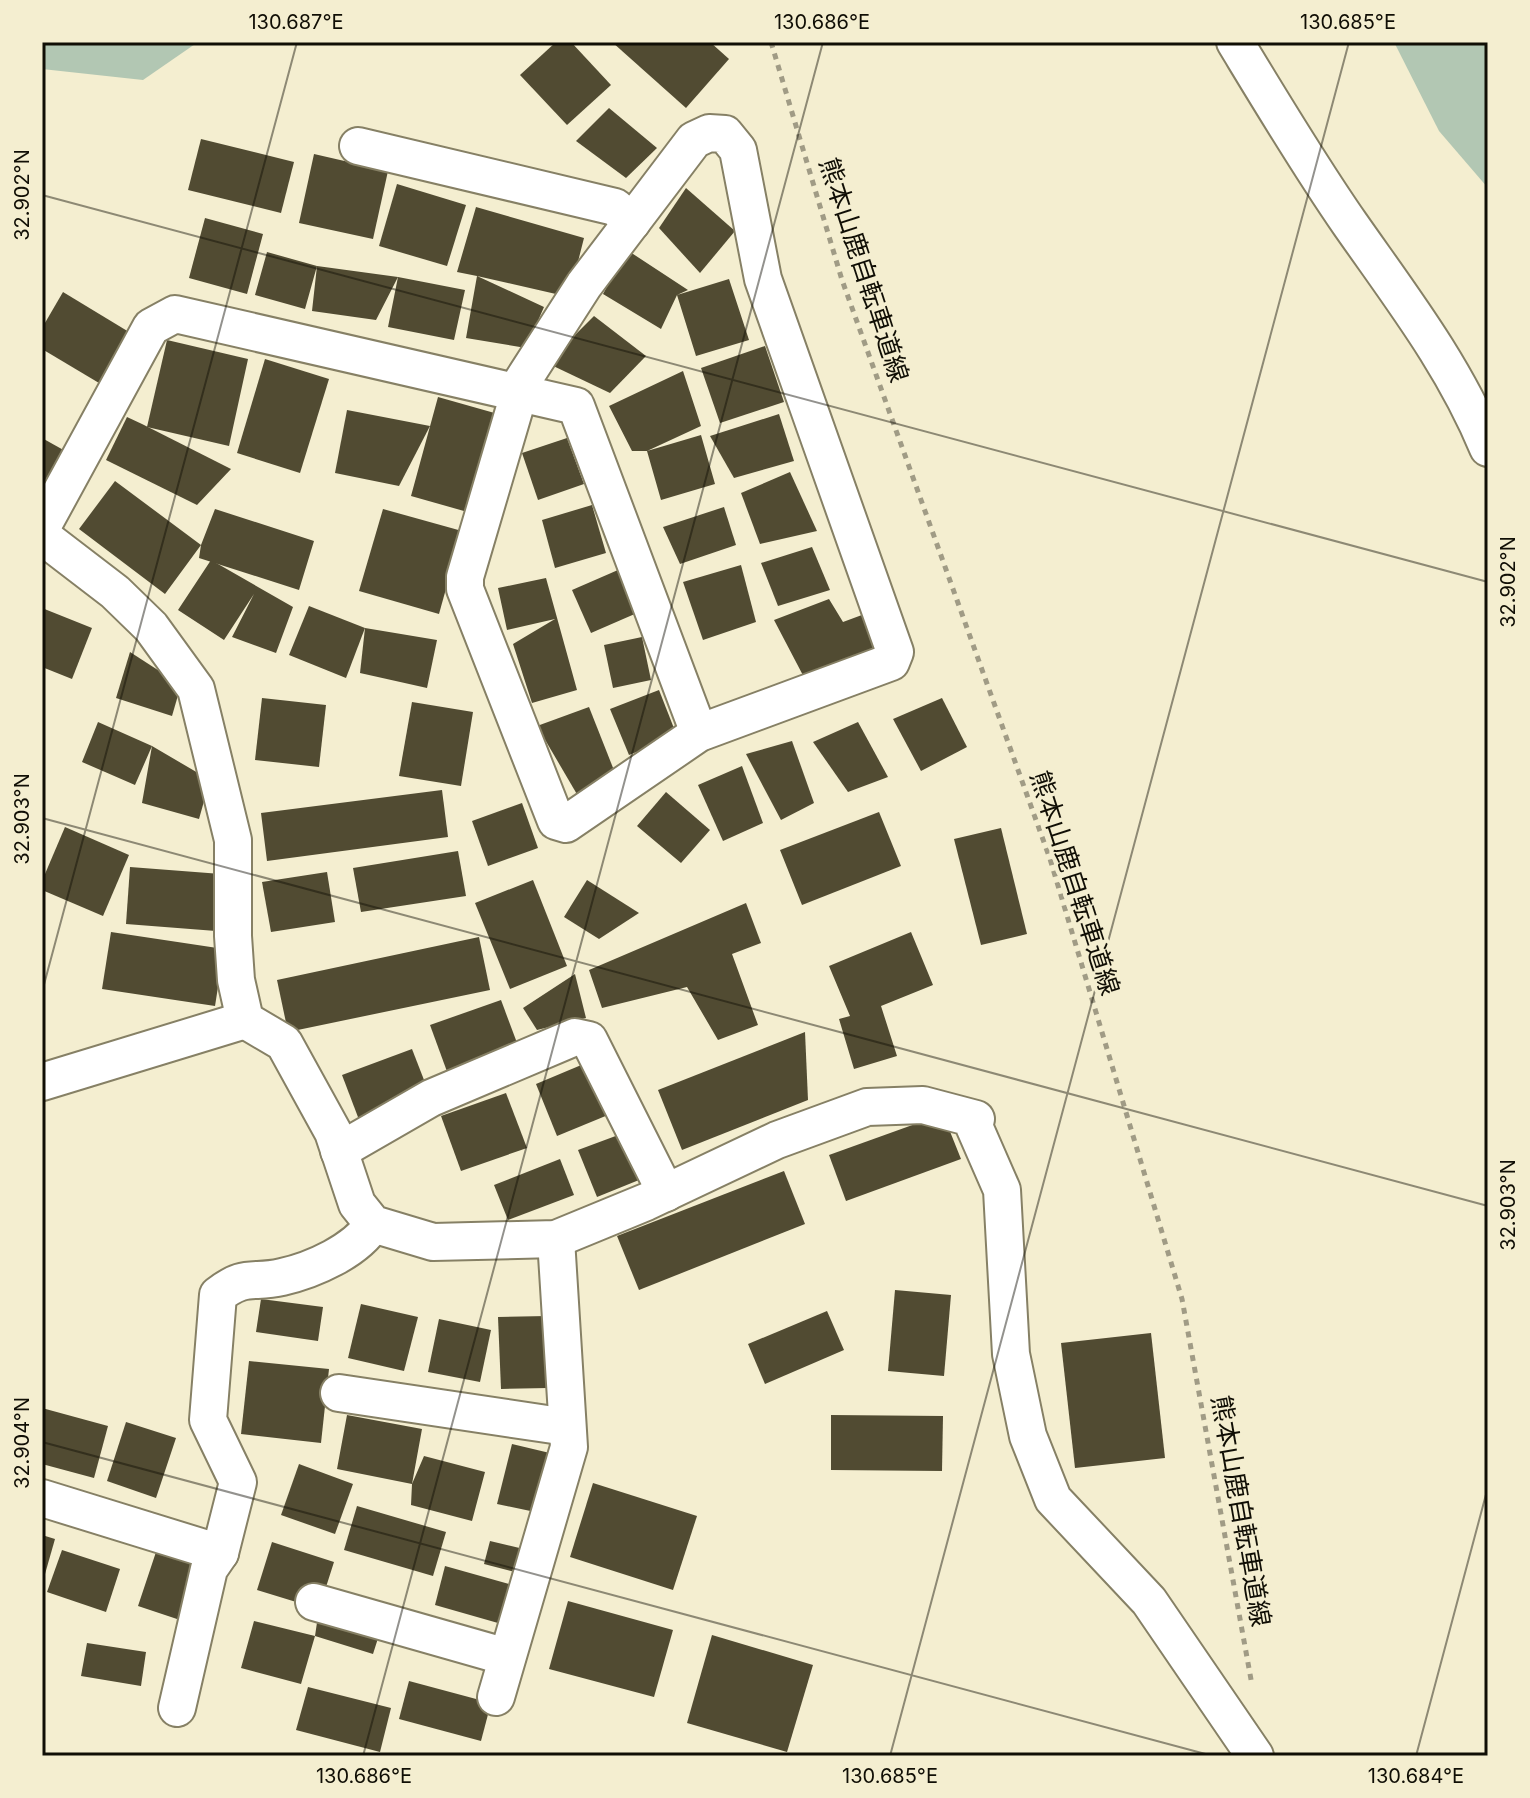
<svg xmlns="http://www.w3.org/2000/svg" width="1530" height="1798" font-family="Inter,'Noto Sans JP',sans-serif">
	<rect width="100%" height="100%" fill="#f4eed0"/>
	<g fill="#b2c7b3">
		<path d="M 42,42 L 198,42 L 143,80 L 42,69 Z"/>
		<path d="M 1394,42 L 1488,42 L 1488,188 L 1439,131 Z"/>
	</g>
	<g fill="#514b32">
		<path d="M 556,42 L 571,42 L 611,85 L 567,125 L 520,75 Z"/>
		<path d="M 612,42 L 710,42 L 729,59 L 686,108 Z"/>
		<path d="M 609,108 L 657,148 L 626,178 L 576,141 Z"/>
		<path d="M 201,139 L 294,162 L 281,213 L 188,190 Z"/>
		<path d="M 314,154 L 388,171 L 373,239 L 299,223 Z"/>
		<path d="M 397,184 L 466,205 L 447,266 L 379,246 Z"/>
		<path d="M 686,188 L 735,231 L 700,273 L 659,228 Z"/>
		<path d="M 476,207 L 584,238 L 569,297 L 477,276 L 544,307 L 526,348 L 466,338 L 477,276 L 457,272 Z"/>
		<path d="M 205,218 L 263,234 L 247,294 L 189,278 Z"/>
		<path d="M 627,250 L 688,290 L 677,295 L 729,279 L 749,340 L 696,356 L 677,295 L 661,329 L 603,294 Z"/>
		<path d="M 267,252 L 317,266 L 398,277 L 465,290 L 454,340 L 388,327 L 398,277 L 376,320 L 312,311 L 317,266 L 305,309 L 255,295 Z"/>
		<path d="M 63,292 L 129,332 L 99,383 L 42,349 L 42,328 Z"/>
		<path d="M 594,316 L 646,356 L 610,393 L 547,363 Z"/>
		<path d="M 167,340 L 248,359 L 229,446 L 147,427 Z"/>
		<path d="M 765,346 L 784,402 L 720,423 L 701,368 Z"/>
		<path d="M 265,359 L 329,379 L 300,473 L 237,453 Z"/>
		<path d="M 683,371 L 701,426 L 647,451 L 701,435 L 715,484 L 661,500 L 647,451 L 632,451 L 609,406 Z"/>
		<path d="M 438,397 L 498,414 L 471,513 L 411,496 Z"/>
		<path d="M 347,410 L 430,426 L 399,486 L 335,473 Z"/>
		<path d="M 779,414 L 794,461 L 734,478 L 710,436 Z"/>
		<path d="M 127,417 L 142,424 L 231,469 L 197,505 L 106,460 Z"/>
		<path d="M 42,438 L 67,452 L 42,496 Z"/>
		<path d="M 567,438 L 584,484 L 538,500 L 522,453 Z"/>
		<path d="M 790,472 L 817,531 L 760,544 L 741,493 Z"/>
		<path d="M 115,481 L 201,545 L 215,509 L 314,541 L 299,590 L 199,558 L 201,545 L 165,594 L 79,529 Z"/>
		<path d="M 592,505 L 606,553 L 555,568 L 542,520 Z"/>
		<path d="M 724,507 L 736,545 L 680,564 L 663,527 Z"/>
		<path d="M 383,509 L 462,531 L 439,614 L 359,591 Z"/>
		<path d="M 812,547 L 830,590 L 778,606 L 761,563 Z"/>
		<path d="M 211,560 L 293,607 L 276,653 L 232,637 L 254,594 L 224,640 L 178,610 Z"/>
		<path d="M 741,565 L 756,622 L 703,640 L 683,582 Z"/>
		<path d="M 618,570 L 637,613 L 591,633 L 572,590 Z"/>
		<path d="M 546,578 L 577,690 L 532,703 L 513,644 L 555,619 L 507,630 L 498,588 Z"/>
		<path d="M 829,599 L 843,622 L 870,612 L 887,651 L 807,683 L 774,620 Z"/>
		<path d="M 309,606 L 365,628 L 346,678 L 289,655 Z"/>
		<path d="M 42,608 L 92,628 L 72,679 L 42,667 Z"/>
		<path d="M 365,628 L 437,640 L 427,688 L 360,673 Z"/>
		<path d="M 642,637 L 651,680 L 613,688 L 604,645 Z"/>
		<path d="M 130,652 L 181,685 L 172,716 L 116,698 Z"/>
		<path d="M 659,690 L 677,736 L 629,755 L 610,709 Z"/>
		<path d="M 262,698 L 326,705 L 319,767 L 255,760 Z"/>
		<path d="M 942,698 L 967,747 L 921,771 L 893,719 Z"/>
		<path d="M 412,702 L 473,712 L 461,786 L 399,776 Z"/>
		<path d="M 589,707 L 619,783 L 578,796 L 537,726 Z"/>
		<path d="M 98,722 L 152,746 L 210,780 L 199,819 L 142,803 L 152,746 L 135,785 L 82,762 Z"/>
		<path d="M 858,722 L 888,777 L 848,792 L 813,742 Z"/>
		<path d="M 792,741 L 814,803 L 781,820 L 746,754 Z"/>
		<path d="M 742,766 L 763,823 L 723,841 L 698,785 Z"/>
		<path d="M 442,790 L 448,837 L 267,861 L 261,813 Z"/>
		<path d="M 666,792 L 710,830 L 681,863 L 637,826 Z"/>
		<path d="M 522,803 L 538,848 L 488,866 L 472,821 Z"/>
		<path d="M 879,812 L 901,866 L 802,905 L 780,850 Z"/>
		<path d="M 65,827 L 129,855 L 103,916 L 42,890 L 42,881 Z"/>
		<path d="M 1001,828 L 1027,934 L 981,945 L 954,839 Z"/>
		<path d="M 458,851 L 466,896 L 361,912 L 353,868 Z"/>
		<path d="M 130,867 L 221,874 L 216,931 L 126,924 Z"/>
		<path d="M 327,872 L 335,922 L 271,932 L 262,882 Z"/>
		<path d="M 533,880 L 567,966 L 510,989 L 475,903 Z"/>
		<path d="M 587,880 L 639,913 L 599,939 L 564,917 Z"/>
		<path d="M 746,903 L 761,943 L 732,954 L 758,1025 L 718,1040 L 687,987 L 602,1008 L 589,970 Z"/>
		<path d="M 111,932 L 224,949 L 215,1006 L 102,989 Z"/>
		<path d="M 911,932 L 933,985 L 881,1006 L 897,1056 L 854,1069 L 839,1019 L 850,1016 L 829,966 Z"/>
		<path d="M 479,937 L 490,990 L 288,1032 L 277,980 Z"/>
		<path d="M 575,974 L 586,1018 L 537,1030 L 523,1008 Z"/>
		<path d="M 501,1000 L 520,1051 L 449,1077 L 430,1025 Z"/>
		<path d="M 805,1032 L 808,1100 L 682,1150 L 658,1090 Z"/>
		<path d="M 412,1049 L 431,1098 L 361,1125 L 342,1075 Z"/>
		<path d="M 586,1063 L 608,1115 L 557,1136 L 536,1084 Z"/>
		<path d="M 506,1093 L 527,1148 L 461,1171 L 441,1116 Z"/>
		<path d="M 943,1114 L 961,1159 L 846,1201 L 829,1155 Z"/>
		<path d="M 621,1134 L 639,1180 L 597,1197 L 578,1150 Z"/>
		<path d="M 560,1159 L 574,1195 L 508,1220 L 494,1185 Z"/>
		<path d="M 784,1171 L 805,1224 L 639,1290 L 617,1236 Z"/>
		<path d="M 895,1290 L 951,1295 L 944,1376 L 888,1371 Z"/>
		<path d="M 261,1299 L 323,1307 L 318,1341 L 256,1332 Z"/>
		<path d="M 361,1304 L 418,1317 L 404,1371 L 348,1358 Z"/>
		<path d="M 827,1311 L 844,1350 L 765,1384 L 748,1344 Z"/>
		<path d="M 547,1316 L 548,1388 L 501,1389 L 498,1317 Z"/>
		<path d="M 439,1319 L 491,1330 L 480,1382 L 428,1372 Z"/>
		<path d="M 1151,1333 L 1165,1458 L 1075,1468 L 1061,1343 Z"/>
		<path d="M 249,1361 L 329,1369 L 321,1443 L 241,1434 Z"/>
		<path d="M 42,1408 L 108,1426 L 94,1478 L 42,1464 Z"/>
		<path d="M 347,1415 L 422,1429 L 412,1484 L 424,1456 L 485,1472 L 472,1521 L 411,1505 L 412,1484 L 337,1469 Z"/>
		<path d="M 831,1415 L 943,1416 L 942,1471 L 831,1470 Z"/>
		<path d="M 126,1422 L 176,1438 L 156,1498 L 107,1481 Z"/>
		<path d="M 512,1444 L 554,1454 L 540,1513 L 497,1504 Z"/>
		<path d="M 299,1464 L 353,1484 L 335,1534 L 281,1515 Z"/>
		<path d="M 593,1483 L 697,1516 L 673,1590 L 570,1557 Z"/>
		<path d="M 357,1506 L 446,1532 L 433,1576 L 344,1550 Z"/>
		<path d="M 42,1535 L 55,1539 L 43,1581 L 42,1581 Z"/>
		<path d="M 490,1541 L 528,1550 L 531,1576 L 484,1564 Z"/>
		<path d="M 272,1542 L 334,1562 L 319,1609 L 380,1632 L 373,1654 L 315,1636 L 301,1684 L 241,1668 L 254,1621 L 315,1636 L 319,1609 L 257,1590 Z"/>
		<path d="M 62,1550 L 120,1569 L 106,1612 L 47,1592 Z"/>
		<path d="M 156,1552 L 209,1569 L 192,1624 L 138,1606 Z"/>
		<path d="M 445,1566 L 509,1584 L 498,1623 L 435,1605 Z"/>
		<path d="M 568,1601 L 673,1630 L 654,1697 L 549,1669 Z"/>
		<path d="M 712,1635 L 813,1665 L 787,1752 L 687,1723 Z"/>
		<path d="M 87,1643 L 146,1652 L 141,1686 L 81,1676 Z"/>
		<path d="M 409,1681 L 491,1703 L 481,1741 L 399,1719 Z"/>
		<path d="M 308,1687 L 391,1708 L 380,1752 L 296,1730 Z"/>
	</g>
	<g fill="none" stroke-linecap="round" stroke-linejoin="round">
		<g stroke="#868065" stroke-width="40">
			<g id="minor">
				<path d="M 1235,42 C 1272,103 1309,165 1350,224 C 1401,297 1454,365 1488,448"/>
				<path d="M 709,133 L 725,134 L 738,150 L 763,279 L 895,652 L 891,662 L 699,733 L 566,824 L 556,821 L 465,589 L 465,577 L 523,380 L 584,285 L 694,140 Z"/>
				<path d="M 358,146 L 615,207 L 632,222"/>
				<path d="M 42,527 L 151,327 L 175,314 L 576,406 L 699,733"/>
				<path d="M 42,536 L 115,592 L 151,627 L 196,689 L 233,840 L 233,936 L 236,980 L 245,1020 L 284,1043 L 333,1132 L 357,1204 L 373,1224 L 433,1242 L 556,1239 L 646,1202 L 777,1140 L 867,1107 L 923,1105 L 976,1119 L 974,1126 L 1002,1190 L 1011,1354 L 1028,1436 L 1053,1499 L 1149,1601 L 1255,1756"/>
				<path d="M 42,1082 L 245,1020"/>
				<path d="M 339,1151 L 431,1098 L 575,1037 L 589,1040 L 666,1193"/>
				<path d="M 339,1393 L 567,1427"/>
				<path d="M 42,1498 L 220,1553"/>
				<path d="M 314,1602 L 507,1657"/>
				<path d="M 496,1697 L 569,1447 L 556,1239"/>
				<path d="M 177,1708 L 209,1569 L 220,1553 L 238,1482 L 208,1420 L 218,1295 C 246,1273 252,1284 282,1277 C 313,1270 356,1251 373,1224"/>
			</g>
		</g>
		<path stroke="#a09b85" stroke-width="5" stroke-dasharray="6 6" stroke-linecap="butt" d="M 771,42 L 842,280 L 1050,859 L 1182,1299 L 1252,1685"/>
		<use href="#minor" stroke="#fff" stroke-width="36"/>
	</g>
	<path fill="none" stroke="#100e05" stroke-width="2" stroke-opacity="0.45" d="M 42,195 L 1488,582M 42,818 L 1488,1206M 42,992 L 297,42M 42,1442 L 1213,1756M 363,1756 L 823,42M 890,1756 L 1349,42M 1416,1756 L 1488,1487"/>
	<g text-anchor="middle" stroke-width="8" stroke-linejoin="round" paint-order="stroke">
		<g font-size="26" fill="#100e05" stroke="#f4eed0">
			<text transform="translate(864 270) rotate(72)" y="9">熊本山鹿自転車道線</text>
			<text transform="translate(1075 883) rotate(72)" y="9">熊本山鹿自転車道線</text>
			<text transform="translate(1241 1511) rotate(80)" y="9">熊本山鹿自転車道線</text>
		</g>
	</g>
	<rect width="1530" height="1798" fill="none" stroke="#f4eed0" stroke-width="88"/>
	<rect x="44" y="44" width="1442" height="1710" fill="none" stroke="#100e05" stroke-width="3"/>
	<g font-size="20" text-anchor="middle" fill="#100e05">
		<text x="296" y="29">130.687°E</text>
		<text x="822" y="29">130.686°E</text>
		<text x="1348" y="29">130.685°E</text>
		<text transform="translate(22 195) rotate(-90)" y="7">32.902°N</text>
		<text transform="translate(1508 582) rotate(-90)" y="7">32.902°N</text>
		<text transform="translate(22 819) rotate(-90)" y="7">32.903°N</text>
		<text transform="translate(1508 1205) rotate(-90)" y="7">32.903°N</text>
		<text transform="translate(22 1443) rotate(-90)" y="7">32.904°N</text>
		<text x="364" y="1783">130.686°E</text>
		<text x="890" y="1783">130.685°E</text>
		<text x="1416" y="1783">130.684°E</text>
	</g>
</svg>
